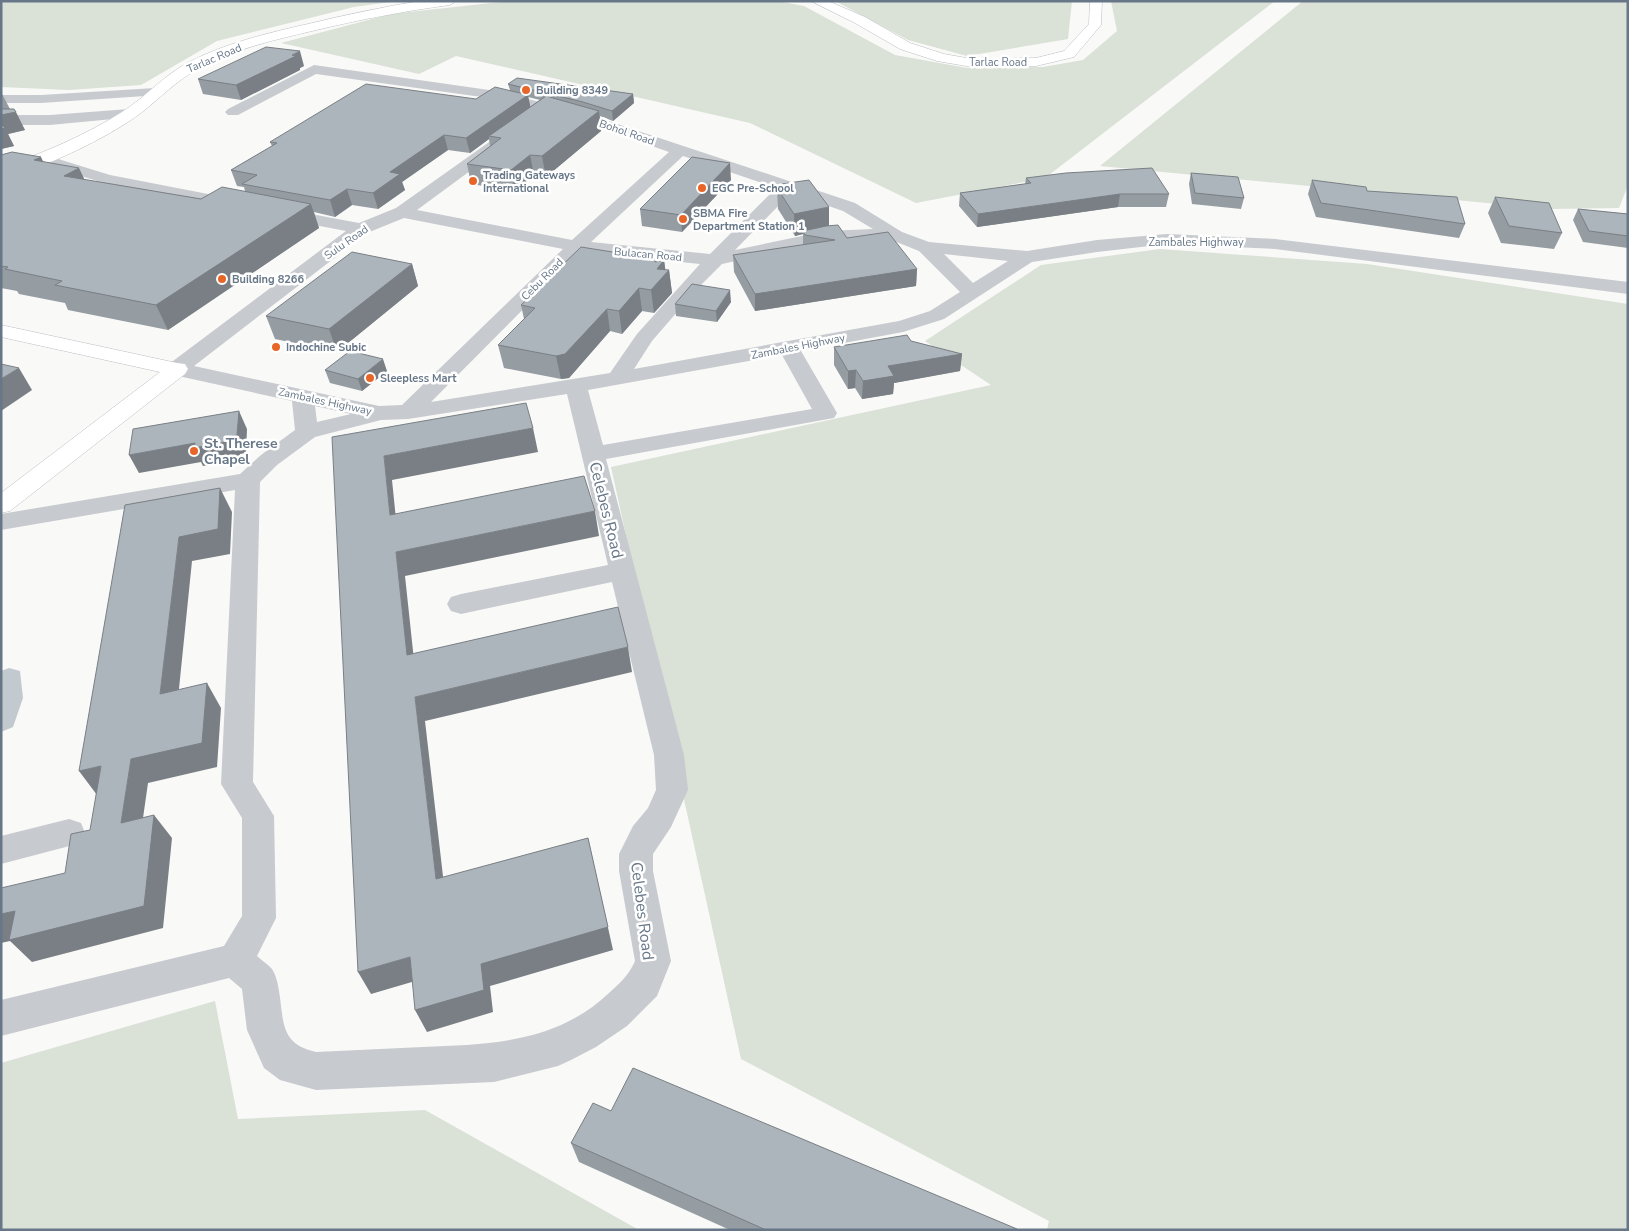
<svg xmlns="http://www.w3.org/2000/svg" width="1629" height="1231" font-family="'Nunito Sans',sans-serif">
	<rect width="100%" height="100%" fill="#f9f9f7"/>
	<g fill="#dae1d7">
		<path d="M 1,1 L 398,1 L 354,7 L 217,41 L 141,85 L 69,90 L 1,87 Z"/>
		<path d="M 509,1 L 777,1 L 804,6 L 895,55 L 967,68 L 1043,67 L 1083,60 L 1117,31 L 1111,1 L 1275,1 L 1045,178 L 916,203 L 750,123 L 456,56 L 419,74 L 281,43 L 391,14 Z"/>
		<path d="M 835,1 L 1072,1 L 1068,39 L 967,56 L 908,40 Z"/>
		<path d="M 1303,1 L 1628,1 L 1628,185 L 1619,208 L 1550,209 L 1100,166 Z"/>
		<path d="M 1160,249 L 1367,264 L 1628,304 L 1628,1230 L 1047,1230 L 1049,1221 L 741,1059 L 611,467 L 991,385 L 925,341 L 1041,265 Z"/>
		<path d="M 215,1001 L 238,1119 L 425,1110 L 639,1230 L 1,1230 L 1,1063 Z"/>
	</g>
	<path fill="#c2cad0" d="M 9,668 L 20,671 L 23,698 L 13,727 L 1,732 L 1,671 Z"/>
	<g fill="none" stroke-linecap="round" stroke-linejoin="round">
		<g stroke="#babec2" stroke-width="1">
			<g id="major">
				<path d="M 420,1 L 456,1 L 450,5 C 404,11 358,20 312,31 C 274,40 233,49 198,69 C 177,80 160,98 141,113 C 106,139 44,168 1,179 L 1,168 C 43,153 84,136 122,112 C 146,97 164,75 189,62 C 226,43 268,33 308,24 C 345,15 383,7 420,1 Z"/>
				<path d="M 811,1 L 828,1 L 865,17 L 910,43 L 944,54 L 972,59 L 1036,58 L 1064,51 L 1089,24 L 1090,1 L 1102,1 L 1101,25 L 1074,57 L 1036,66 L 972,67 L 937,61 L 900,49 L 855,23 Z"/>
				<path d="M 1,325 L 177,363 L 185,364 L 188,369 L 185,374 L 10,511 L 1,513 L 1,493 L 160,372 L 1,337 Z"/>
			</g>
		</g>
		<g fill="#c7cace" fill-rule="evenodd">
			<path d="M 314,65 L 496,91 L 584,113 L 855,203 L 902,232 L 929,242 L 1027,251 L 1097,240 L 1167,234 L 1275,239 L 1628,282 L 1628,294 L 1275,249 L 1167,244 L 1097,252 L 1032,262 L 944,319 L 903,332 L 801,351 L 837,413 L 834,418 L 606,459 L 684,755 L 688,790 L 671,827 L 653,854 L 653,871 L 671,961 L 657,996 L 627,1026 L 596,1047 L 571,1060 L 558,1066 L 494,1082 L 316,1090 L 280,1080 L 264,1068 L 247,1030 L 242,989 L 229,978 L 1,1036 L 1,1000 L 224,946 L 242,916 L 242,818 L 221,784 L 235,490 L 1,530 L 1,514 L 240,474 L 261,455 L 295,430 L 292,401 L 169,374 L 166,369 L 169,364 L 346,231 L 273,217 L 270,213 L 273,209 L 279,208 L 359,223 L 396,208 L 492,140 L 504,140 L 506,143 L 504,146 L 417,210 L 572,240 L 669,152 L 574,119 L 496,99 L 316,74 L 238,115 L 228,115 L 225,112 L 228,109 ZM 683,156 L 776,188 L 710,254 L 591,242 ZM 791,193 L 843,211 L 873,229 L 826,231 L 735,250 ZM 404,218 L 563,249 L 402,405 L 379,406 L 194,366 L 367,233 ZM 855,239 L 894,241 L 919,251 L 960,292 L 930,311 L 899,321 L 634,369 L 652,341 L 697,289 L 722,264 L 826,241 ZM 580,252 L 700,264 L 637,334 L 610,373 L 431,402 ZM 944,254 L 1008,261 L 973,283 ZM 782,355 L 812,409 L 603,445 L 588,390 ZM 567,394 L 608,565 L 461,594 L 451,597 L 447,604 L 451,611 L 461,614 L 612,582 L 654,755 L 656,790 L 648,808 L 633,826 L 619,854 L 619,871 L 635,961 C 629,975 620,983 609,993 C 556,1043 491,1044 423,1047 C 387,1049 352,1050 316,1052 C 280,1044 284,1022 279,991 C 278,984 276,975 272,969 C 268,964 261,960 257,956 L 276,918 L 274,816 L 253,782 L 260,482 L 277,465 L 315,437 L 381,420 L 408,419 ZM 315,406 L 351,414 L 317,422 Z"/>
			<path d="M 155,88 L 160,89 L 162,92 L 160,95 L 41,103 L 1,103 L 1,95 L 41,95 Z"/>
			<path d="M 129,109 L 134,111 L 137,114 L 134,117 L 50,125 L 1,125 L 1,115 L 50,115 Z"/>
			<path d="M 42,154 L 110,175 L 239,200 L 245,201 L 248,205 L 245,209 L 239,210 L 107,184 L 36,162 L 34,159 L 36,156 Z"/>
			<path d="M 69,819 L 81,823 L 85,833 L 81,843 L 1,864 L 1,836 Z"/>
		</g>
		<use href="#major" fill="#fff" fill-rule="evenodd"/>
	</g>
	<g fill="#959ca2" fill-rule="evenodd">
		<path d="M 304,66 L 300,68 L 300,70 L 241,100 L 203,94 L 198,79 Z"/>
		<path d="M 508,84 L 633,94 L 634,103 L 613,121 L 600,116 L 601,131 L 546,177 L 534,175 L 515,191 L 471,184 L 467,164 L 490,146 L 489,139 L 470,153 L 448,150 L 402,182 L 405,190 L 378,209 L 352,205 L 335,217 L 314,212 L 319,228 L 168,330 L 68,310 L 65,303 L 19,294 L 17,291 L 1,288 L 1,155 L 44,162 L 84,180 L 201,199 L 245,191 L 244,187 L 237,186 L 231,170 L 272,146 L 270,142 L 476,99 L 510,90 ZM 528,97 L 540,100 L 530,107 Z"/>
		<path d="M 1,92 L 10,109 L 25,130 L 8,134 L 14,146 L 1,149 Z"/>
		<path d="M 1191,173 L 1244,198 L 1241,209 L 1192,204 L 1189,184 Z"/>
		<path d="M 1026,178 L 1169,194 L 1166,207 L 1118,207 L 977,227 L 959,206 L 960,193 L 1025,184 Z"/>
		<path d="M 731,180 L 682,232 L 642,226 L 640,209 Z"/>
		<path d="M 1312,180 L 1367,191 L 1465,224 L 1459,238 L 1316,217 L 1308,194 Z"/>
		<path d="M 777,188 L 829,226 L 847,238 L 917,269 L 916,286 L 755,311 L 734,272 L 733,255 L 803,245 L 803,234 L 795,236 L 778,209 Z"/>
		<path d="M 1495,197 L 1562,233 L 1554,249 L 1501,243 L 1488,213 Z"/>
		<path d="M 1578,209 L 1628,214 L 1628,248 L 1583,242 L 1573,220 Z"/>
		<path d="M 664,260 L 665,270 L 669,270 L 672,293 L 654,313 L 642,311 L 622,334 L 610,331 L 569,378 L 561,379 L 504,368 L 498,345 L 524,319 L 521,305 L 657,261 Z"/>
		<path d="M 412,264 L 418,286 L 337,352 L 275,339 L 266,316 Z"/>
		<path d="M 731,302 L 717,322 L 676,316 L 675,304 Z"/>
		<path d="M 911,341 L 962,354 L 960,371 L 894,383 L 893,394 L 862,399 L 855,388 L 848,389 L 834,365 L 834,347 Z"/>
		<path d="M 325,370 L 387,371 L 362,391 L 330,383 Z"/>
		<path d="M 611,1111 L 1017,1230 L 730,1230 L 579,1162 L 571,1143 Z"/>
	</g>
	<g fill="#797f84">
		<path d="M 300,51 L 304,66 L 300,68 L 300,70 L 241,100 L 236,85 Z"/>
		<path d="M 633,94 L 634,103 L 613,121 L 612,111 Z"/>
		<path d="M 528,95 L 531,110 L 489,136 L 489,139 L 470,153 L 466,138 Z"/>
		<path d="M 599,111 L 601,131 L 546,177 L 542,156 Z"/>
		<path d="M 16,112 L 25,130 L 8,134 L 14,146 L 1,149 L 1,115 Z"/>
		<path d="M 444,135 L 448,150 L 402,182 L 405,190 L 378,209 L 373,193 L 390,172 Z"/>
		<path d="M 530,155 L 534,175 L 515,191 L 511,170 Z"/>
		<path d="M 41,157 L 52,180 L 34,160 Z"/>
		<path d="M 730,163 L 731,180 L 682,232 L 681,215 Z"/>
		<path d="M 79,168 L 90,191 L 64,176 Z"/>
		<path d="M 347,189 L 352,205 L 335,217 L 330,200 Z"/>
		<path d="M 1120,194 L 1118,207 L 977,227 L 978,214 Z"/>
		<path d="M 311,204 L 319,228 L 168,330 L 156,305 Z"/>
		<path d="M 829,207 L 829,229 L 803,231 L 803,234 L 795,236 L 794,214 Z"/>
		<path d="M 657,259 L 658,267 L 664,260 L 666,274 L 669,270 L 672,293 L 654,313 L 651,290 L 655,262 Z"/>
		<path d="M 412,264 L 418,286 L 337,352 L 329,329 Z"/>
		<path d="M 917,269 L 916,286 L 755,311 L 755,294 Z"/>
		<path d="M 639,288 L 642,311 L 622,334 L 619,311 Z"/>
		<path d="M 730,290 L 731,302 L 717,322 L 716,311 Z"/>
		<path d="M 607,309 L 610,331 L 569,378 L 561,379 L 556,356 Z"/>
		<path d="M 962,354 L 960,371 L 894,383 L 893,394 L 862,399 L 863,381 L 888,366 Z"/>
		<path d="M 383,359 L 387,371 L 362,391 L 358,379 Z"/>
		<path d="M 19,368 L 32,390 L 1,411 L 1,379 Z"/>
		<path d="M 856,370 L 855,388 L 848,389 L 848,371 Z"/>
		<path d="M 239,411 L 247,429 L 246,453 L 240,454 L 239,460 L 203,466 L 201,462 L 139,473 L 129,455 L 232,436 Z"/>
		<path d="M 533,428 L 538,452 L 392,480 L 398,539 L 390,515 L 384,456 Z"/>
		<path d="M 220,488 L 232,512 L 230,554 L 192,561 L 176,718 L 160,694 L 179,537 Z"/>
		<path d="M 595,511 L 599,536 L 405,576 L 416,679 L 407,655 L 396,552 Z"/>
		<path d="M 628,647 L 632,672 L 425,721 L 446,902 L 436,879 L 415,697 Z"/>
		<path d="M 207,683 L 221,708 L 217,767 L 148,783 L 139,846 L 121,823 L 131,759 Z"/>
		<path d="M 101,766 L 97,795 L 79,771 Z"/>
		<path d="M 154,815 L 172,838 L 163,928 L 32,962 L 10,941 L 1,943 L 1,914 L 15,911 Z"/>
		<path d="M 588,838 L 613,950 L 490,986 L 493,1012 L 427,1032 L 415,1010 L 481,964 Z"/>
		<path d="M 410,957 L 422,979 L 371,994 L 358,972 Z"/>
	</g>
	<g fill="#adb5bc" stroke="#797f84">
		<path d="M 266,47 L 300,51 L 292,55 L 296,56 L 236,85 L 198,79 Z"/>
		<path d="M 517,78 L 633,94 L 612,111 L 583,102 L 508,84 Z"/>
		<path d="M 366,84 L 476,99 L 495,87 L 528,95 L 466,138 L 444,135 L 390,172 L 400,174 L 373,193 L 347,189 L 330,200 L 242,184 L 257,175 L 231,170 L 277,143 L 270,142 Z"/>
		<path d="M 546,96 L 599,111 L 542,156 L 530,155 L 511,170 L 467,164 L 501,138 L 489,136 Z"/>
		<path d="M 1,109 L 14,109 L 16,112 L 1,115 Z"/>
		<path d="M 1,124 L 5,128 L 1,129 Z"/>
		<path d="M 12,152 L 41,157 L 34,160 L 79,168 L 64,176 L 201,199 L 222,187 L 311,204 L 156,305 L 55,285 L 62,281 L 5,269 L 8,267 L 1,266 L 1,155 Z"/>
		<path d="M 692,157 L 730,163 L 681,215 L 640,209 Z"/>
		<path d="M 1152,168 L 1169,194 L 1120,194 L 978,214 L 960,193 L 1031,183 L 1026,178 L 1066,173 Z"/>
		<path d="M 1191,173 L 1238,177 L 1244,198 L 1195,193 Z"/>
		<path d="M 809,180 L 829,207 L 794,214 L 777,188 L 782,184 Z"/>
		<path d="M 1312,180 L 1366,187 L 1367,191 L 1457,197 L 1465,224 L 1321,203 Z"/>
		<path d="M 1495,197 L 1549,203 L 1562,233 L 1509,226 Z"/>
		<path d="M 1578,209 L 1628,214 L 1628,236 L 1589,231 Z"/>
		<path d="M 838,225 L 847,238 L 888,232 L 917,269 L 755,294 L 733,255 L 835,240 L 805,235 L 803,231 L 826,226 Z"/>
		<path d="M 581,247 L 657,259 L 655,262 L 664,260 L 657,269 L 669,270 L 651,290 L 639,288 L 619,311 L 607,309 L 565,354 L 556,356 L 498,345 L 535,308 L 521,305 Z"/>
		<path d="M 352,252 L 412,264 L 329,329 L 266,316 Z"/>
		<path d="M 692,284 L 730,290 L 716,311 L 675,304 Z"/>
		<path d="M 907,335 L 911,341 L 962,354 L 888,366 L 894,376 L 863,381 L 856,370 L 848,371 L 834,347 Z"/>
		<path d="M 350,351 L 383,359 L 358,379 L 325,370 Z"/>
		<path d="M 1,364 L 19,368 L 1,379 Z"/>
		<path d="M 526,403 L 533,428 L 384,456 L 390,515 L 584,476 L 595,511 L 396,552 L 407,655 L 618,607 L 628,647 L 415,697 L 436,879 L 588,838 L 608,927 L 481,964 L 484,990 L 415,1010 L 410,957 L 358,972 L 332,437 Z"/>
		<path d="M 239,411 L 237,435 L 232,436 L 231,441 L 194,448 L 195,443 L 129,455 L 133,429 Z"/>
		<path d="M 220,488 L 218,529 L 179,537 L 160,694 L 207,683 L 202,743 L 131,759 L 121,823 L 154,815 L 144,906 L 9,940 L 15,911 L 1,914 L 1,888 L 65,873 L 71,834 L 90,830 L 101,766 L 79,771 L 125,505 Z"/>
		<path d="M 633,1068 L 1017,1229 L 1017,1230 L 766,1230 L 571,1143 L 593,1103 L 611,1111 Z"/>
	</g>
	<g fill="#e86528" stroke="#fff" stroke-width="2">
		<circle cx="526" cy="90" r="5"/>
		<circle cx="473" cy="181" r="5"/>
		<circle cx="702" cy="188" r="5"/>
		<circle cx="683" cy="219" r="5"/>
		<circle cx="222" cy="279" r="5"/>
		<circle cx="276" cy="347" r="5"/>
		<circle cx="370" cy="378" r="5"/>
		<circle cx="194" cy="451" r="5"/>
	</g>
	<g text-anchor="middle" stroke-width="5" stroke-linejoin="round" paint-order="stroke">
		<g font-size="11" fill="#677788" stroke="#fff">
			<text transform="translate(214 58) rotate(-23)" y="4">Tarlac Road</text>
			<text x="998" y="66">Tarlac Road</text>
			<text transform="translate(627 132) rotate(19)" y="4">Bohol Road</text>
			<text transform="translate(346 242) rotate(-35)" y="4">Sulu Road</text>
			<text x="1196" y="246">Zambales Highway</text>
			<text transform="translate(648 254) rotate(5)" y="4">Bulacan Road</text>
			<text transform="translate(542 279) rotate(-45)" y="4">Cebu Road</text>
			<text transform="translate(798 346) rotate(-11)" y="4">Zambales Highway</text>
			<text transform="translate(325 401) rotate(12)" y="4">Zambales Highway</text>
		</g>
		<g font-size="11" font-weight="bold" fill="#677788" stroke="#fff" text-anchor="start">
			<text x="536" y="94">Building 8349</text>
			<text x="483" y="179">Trading Gateways<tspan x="483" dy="13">International</tspan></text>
			<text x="712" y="192">EGC Pre-School</text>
			<text x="693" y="217">SBMA Fire<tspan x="693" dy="13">Department Station 1</tspan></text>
			<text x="232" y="283">Building 8266</text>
			<text x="286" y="351">Indochine Subic</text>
			<text x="380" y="382">Sleepless Mart</text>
		</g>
		<g font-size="14" font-weight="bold" fill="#677788" stroke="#fff" text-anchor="start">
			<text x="204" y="448">St. Therese<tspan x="204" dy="16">Chapel</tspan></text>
		</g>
		<g font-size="16" fill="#677788" stroke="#fff">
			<text transform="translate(607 510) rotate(76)" y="6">Celebes Road</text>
			<text transform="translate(643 911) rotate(83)" y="6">Celebes Road</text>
		</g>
	</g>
	<rect width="1629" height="1231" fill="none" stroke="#677788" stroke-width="5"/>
</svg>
